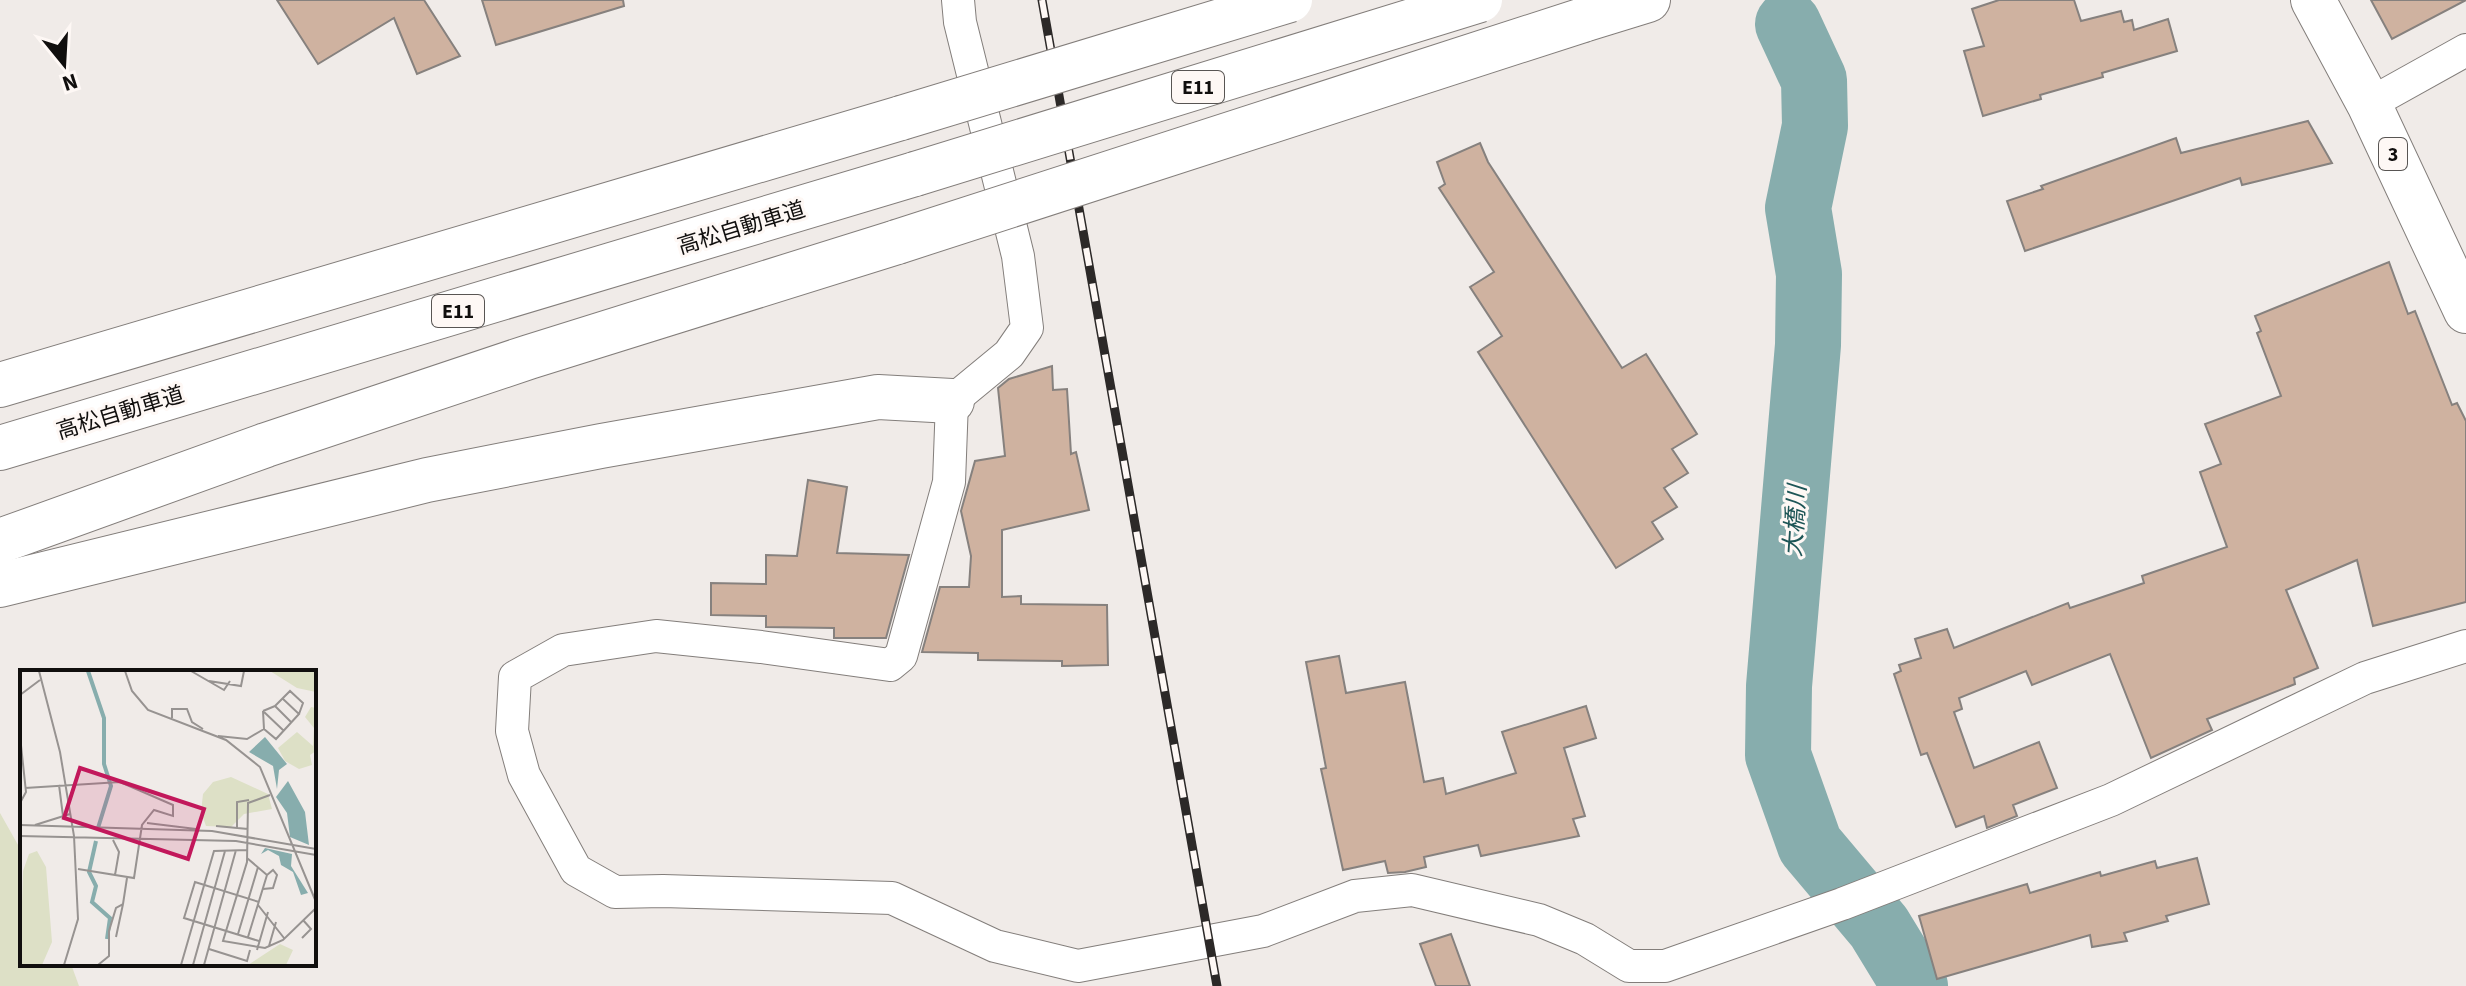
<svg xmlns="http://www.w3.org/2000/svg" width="2466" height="986" font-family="'Source Sans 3','Noto Sans JP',sans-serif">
	<rect width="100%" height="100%" fill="#f0ebe8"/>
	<path fill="#dde0c6" d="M 0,813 L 22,852 L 22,964 L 71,964 L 79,986 L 0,986 Z"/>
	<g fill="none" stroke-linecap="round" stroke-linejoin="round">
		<path stroke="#87adad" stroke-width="66" d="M 1788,24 L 1814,80 L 1815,126 L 1798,208 L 1809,274 L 1808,345 L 1779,686 L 1778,755 L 1810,845 L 1879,927 L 1915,986"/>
	</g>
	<g fill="#cfb2a0" stroke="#86817e" stroke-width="2">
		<path d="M 277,0 L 424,0 L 460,56 L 417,74 L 394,18 L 318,64 Z"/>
		<path d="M 482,0 L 623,0 L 624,6 L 496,45 Z"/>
		<path d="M 1999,0 L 2074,0 L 2081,21 L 2121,11 L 2124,22 L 2132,20 L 2134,30 L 2168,19 L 2177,51 L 2102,73 L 2103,77 L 2040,95 L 2041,99 L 1983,116 L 1964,51 L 1984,46 L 1972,9 Z"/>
		<path d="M 2371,0 L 2466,0 L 2392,39 Z"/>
		<path d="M 2308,121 L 2332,163 L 2242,185 L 2240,178 L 2025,251 L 2007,201 L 2043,189 L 2041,186 L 2176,138 L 2181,153 Z"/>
		<path d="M 1480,143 L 1488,162 L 1622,368 L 1646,354 L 1697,434 L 1672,449 L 1688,473 L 1664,488 L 1677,507 L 1652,522 L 1663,539 L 1616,568 L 1478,352 L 1502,336 L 1470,287 L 1494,272 L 1439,188 L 1445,184 L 1437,162 Z"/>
		<path d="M 2389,262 L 2408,314 L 2415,311 L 2452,405 L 2457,403 L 2466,421 L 2466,602 L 2373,626 L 2357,560 L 2286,590 L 2318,668 L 2294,678 L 2295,684 L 2207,719 L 2212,730 L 2151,758 L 2110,654 L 2032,685 L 2026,671 L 1959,698 L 1962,709 L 1954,712 L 1974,768 L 2039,742 L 2057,788 L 2013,805 L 2017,816 L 1987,828 L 1984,816 L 1956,827 L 1927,753 L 1921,755 L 1894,674 L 1901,671 L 1899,665 L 1921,658 L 1915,639 L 1947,629 L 1954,648 L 2068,603 L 2070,608 L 2144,583 L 2142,576 L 2227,547 L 2200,472 L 2221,464 L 2205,424 L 2281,396 L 2257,333 L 2261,331 L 2255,316 Z"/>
		<path d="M 1052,366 L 1053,390 L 1067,389 L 1071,454 L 1076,452 L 1089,510 L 1002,530 L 1002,597 L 1021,596 L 1021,604 L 1107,605 L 1108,665 L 1062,666 L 1062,661 L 978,660 L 978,653 L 922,652 L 940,587 L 969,587 L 971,556 L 961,511 L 975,461 L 1005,456 L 998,388 L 1009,379 Z"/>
		<path d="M 808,480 L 847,487 L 837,553 L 909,555 L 886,638 L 834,638 L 834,628 L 766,627 L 766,616 L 711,615 L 711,583 L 766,584 L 766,555 L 797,556 Z"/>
		<path d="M 1339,656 L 1346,693 L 1405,682 L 1424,782 L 1443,778 L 1446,794 L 1516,773 L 1502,732 L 1586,706 L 1596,738 L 1564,748 L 1585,816 L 1573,819 L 1579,836 L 1481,856 L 1478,845 L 1424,857 L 1426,867 L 1405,872 L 1388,873 L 1385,861 L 1343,870 L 1321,769 L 1326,768 L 1306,662 Z"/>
		<path d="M 2197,858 L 2209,904 L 2166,916 L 2168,921 L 2124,933 L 2127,941 L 2092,947 L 2090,935 L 1937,979 L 1919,916 L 2027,884 L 2030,893 L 2100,872 L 2101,876 L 2155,861 L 2157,868 Z"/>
		<path d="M 1451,934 L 1470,986 L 1436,986 L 1420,944 Z"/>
	</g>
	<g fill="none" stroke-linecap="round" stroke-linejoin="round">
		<g stroke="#837e7b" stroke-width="34">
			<g id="street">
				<path d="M 958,0 L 960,22 L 1018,256 L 1027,328 L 1009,354 L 952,401 L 949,482 L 901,656 L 890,665 L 761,647 L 656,636 L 563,650 L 515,677 L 512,731 L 524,775 L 576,870 L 615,892 L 663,891 L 892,898 L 995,946 L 1078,966 L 1263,931 L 1355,896 L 1412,890 L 1539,920 L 1585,939 L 1629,966 L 1665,966 L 1842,904 L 2111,800 L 2365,678 L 2466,646"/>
				<path d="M 2369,104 L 2466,50"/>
			</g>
		</g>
		<g stroke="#837e7b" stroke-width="46">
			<g id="secondary">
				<path d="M 1583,20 L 1648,0"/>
				<path d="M 0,541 L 266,445 L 529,357 L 897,242"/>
				<path d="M 0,585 L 427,480 L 601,446 L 878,397 L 952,401"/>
			</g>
		</g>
		<g stroke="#837e7b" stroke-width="46">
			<path id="primary" d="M 2313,0 L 2369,104 L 2466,311"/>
		</g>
		<g stroke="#837e7b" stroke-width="46">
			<g id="highway">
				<path d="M 0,385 L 901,118"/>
				<path d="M 0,448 L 915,174"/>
			</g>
		</g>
		<use href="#street" stroke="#fff" stroke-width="32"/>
		<use href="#secondary" stroke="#fff" stroke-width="44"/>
		<use href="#primary" stroke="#fff" stroke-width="44"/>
		<use href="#highway" stroke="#fff" stroke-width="44"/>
		<g stroke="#2c2928" stroke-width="9">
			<path id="rail" d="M 1042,0 L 1217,986"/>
		</g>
		<use href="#rail" stroke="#fef8f5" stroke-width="6" stroke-dasharray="18" stroke-linecap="butt"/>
		<g stroke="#837e7b" stroke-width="46" stroke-linecap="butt">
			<path id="secondary-bridge" d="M 897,242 L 1583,20"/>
		</g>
		<g stroke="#837e7b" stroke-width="46" stroke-linecap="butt">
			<g id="highway-bridge">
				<path d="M 901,118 L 1290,0"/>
				<path d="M 915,174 L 1480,0"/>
			</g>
		</g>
		<use href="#secondary-bridge" stroke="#fff" stroke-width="44"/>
		<use href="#highway-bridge" stroke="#fff" stroke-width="44"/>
	</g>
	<g text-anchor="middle" stroke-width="6" stroke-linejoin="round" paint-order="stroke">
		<g fill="#fef8f5" stroke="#585553" stroke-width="2">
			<rect x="1172" y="71" width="52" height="32" rx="6"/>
			<rect x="2379" y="138" width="28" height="32" rx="6"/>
			<rect x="432" y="295" width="52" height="32" rx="6"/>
		</g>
		<g font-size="20" font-weight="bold" fill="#110f0e">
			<text x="1198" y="94">E11</text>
			<text x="2393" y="161">3</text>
			<text x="458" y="318">E11</text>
		</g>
		<g font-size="22" fill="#110f0e" stroke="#fef8f5">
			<text transform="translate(741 227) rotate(-17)" y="8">高松自動車道</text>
			<text transform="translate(120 412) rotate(-17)" y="8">高松自動車道</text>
		</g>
		<g font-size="24" font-style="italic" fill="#1d5556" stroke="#fef8f5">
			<text transform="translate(1795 521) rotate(-86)" y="8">大橋川</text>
		</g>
	</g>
	<g transform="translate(20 670)">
		<rect width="296" height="296" fill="#f0ebe8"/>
		<path d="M 250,1 L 296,1 L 296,22 L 277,18 ZM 291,37 L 296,38 L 296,81 L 290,85 L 292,95 L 279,99 L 265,91 L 258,78 L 277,62 L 293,76 L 294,58 L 285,47 ZM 211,107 L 248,124 L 252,139 L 224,144 L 211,157 L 186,156 L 181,142 L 183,124 L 193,112 ZM 17,181 L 26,197 L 32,272 L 22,295 L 0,295 L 3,201 L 9,184 ZM 260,274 L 273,280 L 266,295 L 228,295 Z" fill="#dde0c6"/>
		<path d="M 245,67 L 267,94 L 259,100 L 257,119 L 253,96 L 229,82 ZM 268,111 L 285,142 L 289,175 L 270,167 L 267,143 L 256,127 ZM 245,178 L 272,184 L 271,196 L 288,223 L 281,225 L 273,202 L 261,195 L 259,186 L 248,180 L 241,184 Z" fill="#87adad"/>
		<path fill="none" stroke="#87adad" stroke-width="4" d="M 68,1 L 84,48 L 84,94 L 91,116 L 78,158M 76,171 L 69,202 L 76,216 L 72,232 L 90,248 L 87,269"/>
		<path fill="none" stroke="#979391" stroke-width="2" d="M 19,1 L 40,82 L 54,166 L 58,249 L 44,295M 105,1 L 112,21 L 128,40 L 206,70 L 240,97 L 296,232M 171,1 L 204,20 L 210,11M 189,11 L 221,16 L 224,1M 0,25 L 20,10M 255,36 L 270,21 L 283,33 L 279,44M 243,41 L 244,59 L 256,69 L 279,44 L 262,28M 243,41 L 255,36 L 272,53M 243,41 L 264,61M 152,48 L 152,39 L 167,39 L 172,52 L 183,59M 0,66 L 6,122 L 0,133M 198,66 L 227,69 L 244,59M 39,115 L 43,146M 5,118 L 100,112 L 153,135 L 153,146 L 134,140 L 122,155 L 114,208 L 58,199M 250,125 L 228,133 L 227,192 L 203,271 L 245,278 L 263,270 L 296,238M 127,153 L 176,159M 0,155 L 192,161 L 296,179M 15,155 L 50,144M 196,156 L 228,159M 217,158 L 217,132 L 229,130M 0,166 L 216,171 L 296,185M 93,170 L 99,182 L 95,205M 227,188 L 247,205M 243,219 L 253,218 L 257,205 L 253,200 L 247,205M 238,235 L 264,268M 218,264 L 238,197M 96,267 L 103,234M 228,267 L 247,205M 282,268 L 291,259 L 283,250M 239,271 L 164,248 L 175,212 L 239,232M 249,276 L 256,252M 189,279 L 227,291 L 230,280M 237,280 L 248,242M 78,295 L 89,286 L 89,261 L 96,238 L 103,234 L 107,208M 161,295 L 194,181 L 228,180M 173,295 L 205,181M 184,295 L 216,180"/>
		<path fill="#c2185b" fill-opacity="0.15" stroke="#c2185b" stroke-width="4" d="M 60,98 L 184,139 L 168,189 L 44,148 Z"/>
		<rect width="296" height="296" fill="none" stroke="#110f0e" stroke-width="4"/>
	</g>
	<g transform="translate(64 64) rotate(162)" stroke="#fef8f5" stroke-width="6" paint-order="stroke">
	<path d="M0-6L14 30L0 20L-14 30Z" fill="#110f0e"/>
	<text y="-12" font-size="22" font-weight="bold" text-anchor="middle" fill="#110f0e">N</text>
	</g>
</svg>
